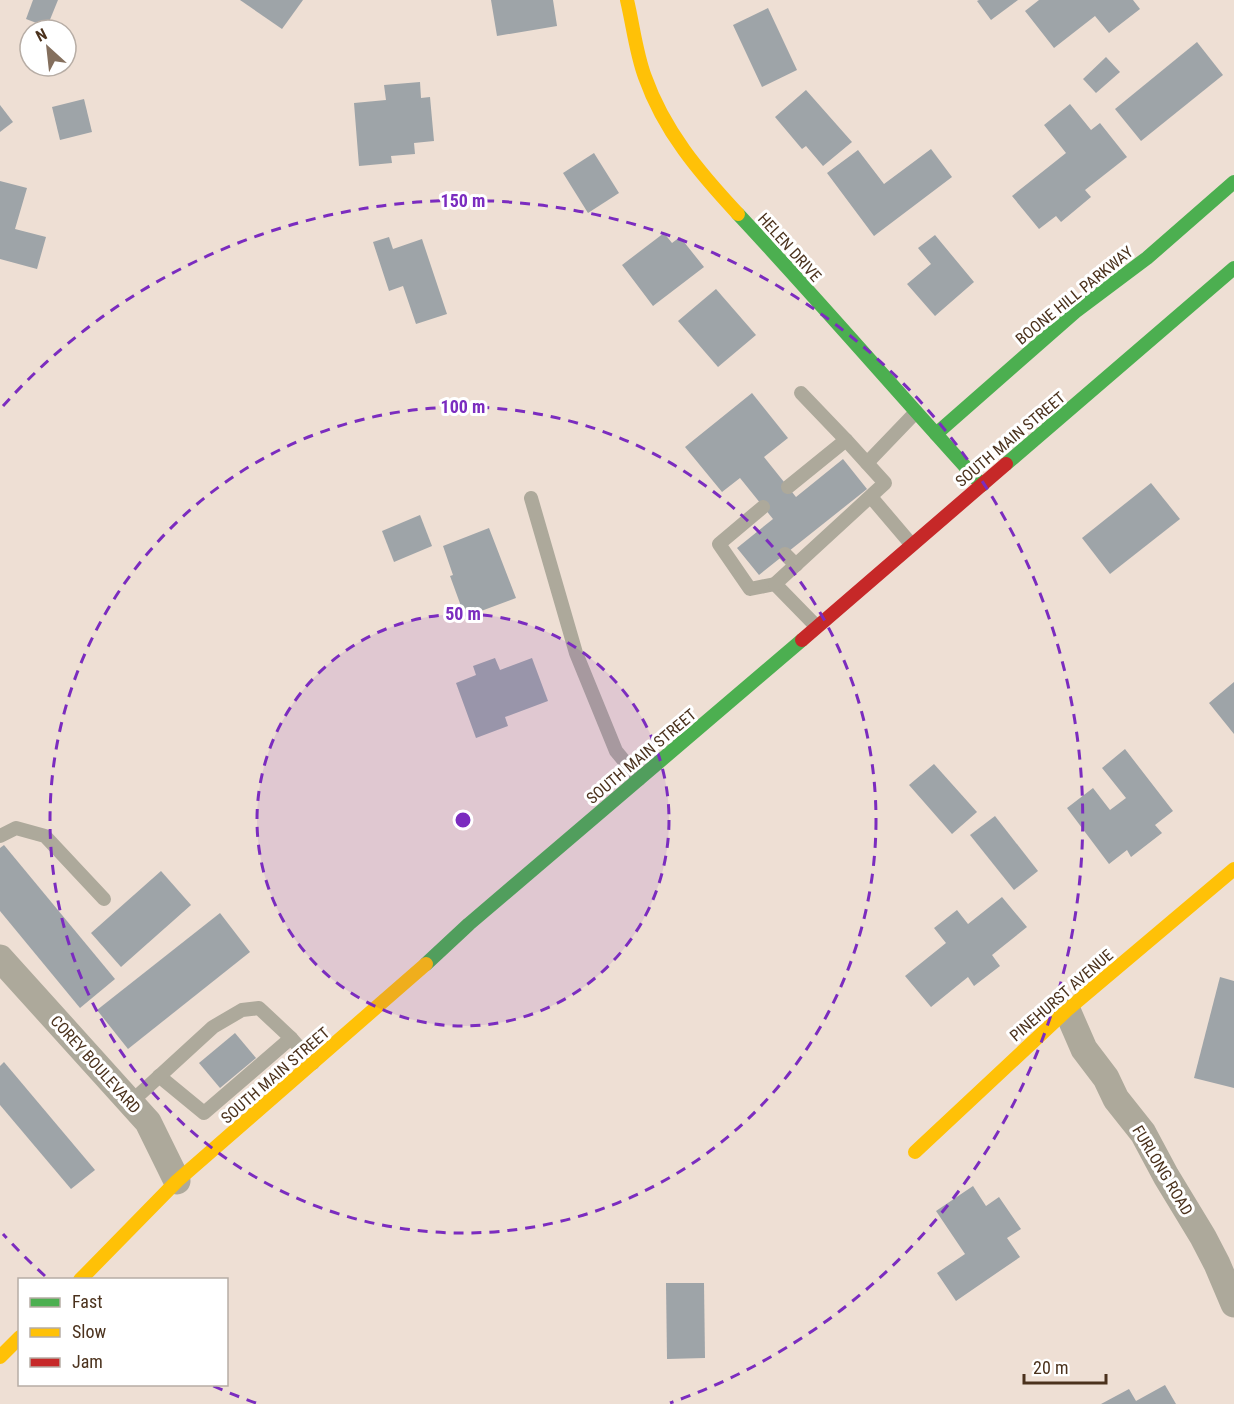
<svg xmlns="http://www.w3.org/2000/svg" width="1234" height="1404" font-family="'Roboto Condensed',sans-serif">
	<rect width="100%" height="100%" fill="#eedfd4"/>
	<g fill="#9ea4a8">
		<path d="M 33,0 L 58,0 L 47,27 L 26,19 Z"/>
		<path d="M 240,0 L 303,0 L 282,29 Z"/>
		<path d="M 491,0 L 553,0 L 557,26 L 497,36 Z"/>
		<path d="M 979,0 L 1018,0 L 991,20 L 977,1 Z"/>
		<path d="M 1039,0 L 1133,0 L 1140,9 L 1109,33 L 1095,16 L 1054,48 L 1025,11 Z"/>
		<path d="M 768,8 L 797,70 L 762,87 L 733,25 Z"/>
		<path d="M 1197,42 L 1223,75 L 1141,141 L 1115,109 Z"/>
		<path d="M 1106,57 L 1120,72 L 1096,93 L 1083,79 Z"/>
		<path d="M 420,82 L 421,98 L 430,97 L 434,141 L 414,143 L 415,154 L 391,156 L 392,163 L 359,166 L 354,103 L 386,100 L 384,85 Z"/>
		<path d="M 806,90 L 852,142 L 823,166 L 806,146 L 802,149 L 775,117 Z"/>
		<path d="M 84,99 L 92,132 L 60,140 L 52,107 Z"/>
		<path d="M 1070,104 L 1091,130 L 1100,123 L 1127,157 L 1085,190 L 1091,197 L 1061,222 L 1056,216 L 1039,229 L 1012,196 L 1066,153 L 1044,125 Z"/>
		<path d="M 0,105 L 13,122 L 0,132 Z"/>
		<path d="M 931,149 L 952,177 L 874,236 L 827,173 L 858,150 L 884,184 Z"/>
		<path d="M 594,153 L 619,193 L 588,213 L 563,173 Z"/>
		<path d="M 0,181 L 27,188 L 15,229 L 46,237 L 37,269 L 0,259 Z"/>
		<path d="M 664,233 L 672,243 L 680,237 L 704,267 L 653,306 L 622,265 Z"/>
		<path d="M 935,235 L 974,282 L 935,316 L 907,284 L 931,264 L 918,248 Z"/>
		<path d="M 389,237 L 393,249 L 422,239 L 447,314 L 416,324 L 403,286 L 389,291 L 373,242 Z"/>
		<path d="M 716,289 L 756,335 L 718,367 L 678,321 Z"/>
		<path d="M 752,393 L 788,438 L 764,457 L 796,497 L 843,459 L 867,489 L 759,575 L 737,548 L 773,519 L 740,478 L 722,492 L 685,447 Z"/>
		<path d="M 1151,483 L 1180,519 L 1110,574 L 1082,538 Z"/>
		<path d="M 420,515 L 432,546 L 394,562 L 382,531 Z"/>
		<path d="M 489,528 L 516,598 L 465,617 L 450,576 L 453,575 L 443,546 Z"/>
		<path d="M 495,658 L 500,670 L 532,658 L 548,701 L 505,717 L 508,726 L 476,738 L 456,683 L 476,675 L 473,666 Z"/>
		<path d="M 1234,682 L 1234,734 L 1209,703 Z"/>
		<path d="M 1125,749 L 1173,811 L 1155,825 L 1162,833 L 1131,857 L 1127,850 L 1109,864 L 1067,808 L 1093,788 L 1110,810 L 1126,798 L 1102,768 Z"/>
		<path d="M 934,764 L 977,812 L 952,834 L 909,785 Z"/>
		<path d="M 995,816 L 1038,871 L 1014,890 L 970,835 Z"/>
		<path d="M 4,845 L 115,979 L 80,1008 L 0,911 L 0,848 Z"/>
		<path d="M 161,871 L 191,905 L 121,967 L 91,933 Z"/>
		<path d="M 1002,897 L 1027,927 L 992,955 L 1000,966 L 974,986 L 968,977 L 931,1007 L 905,976 L 946,943 L 934,928 L 957,910 L 968,924 Z"/>
		<path d="M 220,913 L 250,952 L 128,1049 L 97,1010 Z"/>
		<path d="M 1220,977 L 1234,981 L 1234,1088 L 1194,1078 Z"/>
		<path d="M 235,1033 L 256,1058 L 220,1088 L 199,1063 Z"/>
		<path d="M 4,1062 L 95,1170 L 71,1189 L 0,1105 L 0,1066 Z"/>
		<path d="M 973,1186 L 986,1206 L 999,1197 L 1021,1229 L 1007,1238 L 1020,1257 L 956,1301 L 937,1273 L 965,1254 L 936,1211 Z"/>
		<path d="M 666,1283 L 704,1283 L 705,1358 L 667,1359 Z"/>
		<path d="M 1165,1385 L 1176,1404 L 1101,1404 L 1129,1389 L 1136,1401 Z"/>
	</g>
	<g fill="none" stroke-linecap="round" stroke-linejoin="round">
		<g stroke="#ada99b" stroke-width="14">
			<path d="M 801,393 L 846,440"/>
			<path d="M 867,463 L 916,412"/>
			<path d="M 871,497 L 911,544"/>
			<path d="M 531,498 L 576,653 L 616,751 L 639,779"/>
			<path d="M 763,507 L 719,544 L 750,589 L 775,584 L 816,626"/>
			<path d="M 785,554 L 796,565"/>
			<path d="M 775,584 L 885,483 L 846,440 L 788,487"/>
			<path d="M 0,836 L 16,828 L 45,836 L 104,899"/>
			<path d="M 159,1076 L 204,1113 L 291,1038"/>
			<path d="M 130,1103 L 213,1027 L 242,1010 L 259,1008 L 291,1038 L 313,1063"/>
		</g>
		<g stroke="#ada99b" stroke-width="27">
			<path d="M 0,958 L 148,1122 L 177,1181"/>
			<path d="M 1067,1010 L 1084,1049 L 1106,1078 L 1116,1099 L 1143,1133 L 1166,1176 L 1203,1237 L 1217,1264 L 1234,1304"/>
		</g>
		<g stroke="#4caf50" stroke-width="14">
			<path d="M 738,214 C 821,303 900,395 982,485"/>
			<path d="M 936,434 L 1075,312 L 1147,258 L 1234,182"/>
			<path d="M 1006,464 L 1234,268"/>
			<path d="M 426,964 L 469,924 L 802,640"/>
		</g>
		<g stroke="#ffc107" stroke-width="14">
			<path d="M 627,0 C 633,25 636,53 645,77 C 664,131 699,172 738,214"/>
			<path d="M 915,1152 L 1067,1010 L 1234,869"/>
			<path d="M 80,1280 L 177,1181 L 426,964"/>
			<path d="M 0,1357 L 20,1337"/>
		</g>
		<path stroke="#c62828" stroke-width="14" d="M 802,640 L 1006,464"/>
	</g>
	<circle cx="463" cy="820" r="206" fill="#7b2cbf" fill-opacity=".12"/>
	<g fill="none" stroke="#7b2cbf" stroke-width="3" stroke-dasharray="10 8">
		<circle cx="463" cy="820" r="206"/>
		<circle cx="463" cy="820" r="413"/>
		<path d="M256 1403A619 619 0 0 1 211 1385M45 1276A619 619 0 0 1 3 1234M3 406A619 619 0 1 1 670 1403"/>
	</g>
	<g text-anchor="middle" stroke-width="6" stroke-linejoin="round" paint-order="stroke">
		<g font-size="16" fill="#4b321d" stroke="#fff">
			<text transform="translate(790 247) rotate(48)" y="6">HELEN DRIVE</text>
			<text transform="translate(1074 295) rotate(-39)" y="6">BOONE HILL PARKWAY</text>
			<text transform="translate(1010 439) rotate(-40)" y="6">SOUTH MAIN STREET</text>
			<text transform="translate(641 756) rotate(-40)" y="6">SOUTH MAIN STREET</text>
			<text transform="translate(1061 995) rotate(-41)" y="6">PINEHURST AVENUE</text>
			<text transform="translate(96 1064) rotate(48)" y="6">COREY BOULEVARD</text>
			<text transform="translate(275 1075) rotate(-41)" y="6">SOUTH MAIN STREET</text>
			<text transform="translate(1163 1170) rotate(59)" y="6">FURLONG ROAD</text>
		</g>
	</g>
	<circle cx="463" cy="820" r="9" fill="#7b2cbf" stroke="#fff" stroke-width="3"/>
	<g font-size="18" text-anchor="middle" font-weight="bold" fill="#7b2cbf" stroke="#fff" stroke-width="6" stroke-linejoin="round" paint-order="stroke">
		<text x="463" y="207">150 m</text>
		<text x="463" y="413">100 m</text>
		<text x="463" y="620">50 m</text>
	</g>
	<rect x="18" y="1278" width="210" height="108" fill="#ffffff" stroke="#b7ada5" stroke-width="1.5"/>
	<rect x="30" y="1298" width="30" height="9" fill="#4caf50" stroke="#b7ada5" stroke-width="1.5"/>
	<text x="72" y="1308" font-size="18" fill="#4b321d">Fast</text>
	<rect x="30" y="1328" width="30" height="9" fill="#ffc107" stroke="#b7ada5" stroke-width="1.5"/>
	<text x="72" y="1338" font-size="18" fill="#4b321d">Slow</text>
	<rect x="30" y="1358" width="30" height="9" fill="#c62828" stroke="#b7ada5" stroke-width="1.5"/>
	<text x="72" y="1368" font-size="18" fill="#4b321d">Jam</text>
	<g transform="translate(48 48) rotate(333)"><circle r="28" fill="#ffffff" stroke="#b7ada5" stroke-width="1.5"/>
	<path d="M0-4.5L10 22L0 15L-10 22Z" fill="#846f5d"/>
	<text y="-9" font-size="16" font-weight="bold" text-anchor="middle" fill="#4b321d">N</text>
	</g>
	<path d="M1024 1374v9h82v-9" fill="none" stroke="#4b321d" stroke-width="3"/>
	<text x="1033" y="1374" font-size="18" fill="#4b321d" stroke="#ffffff" stroke-width="4.5" paint-order="stroke">20 m</text>
</svg>
